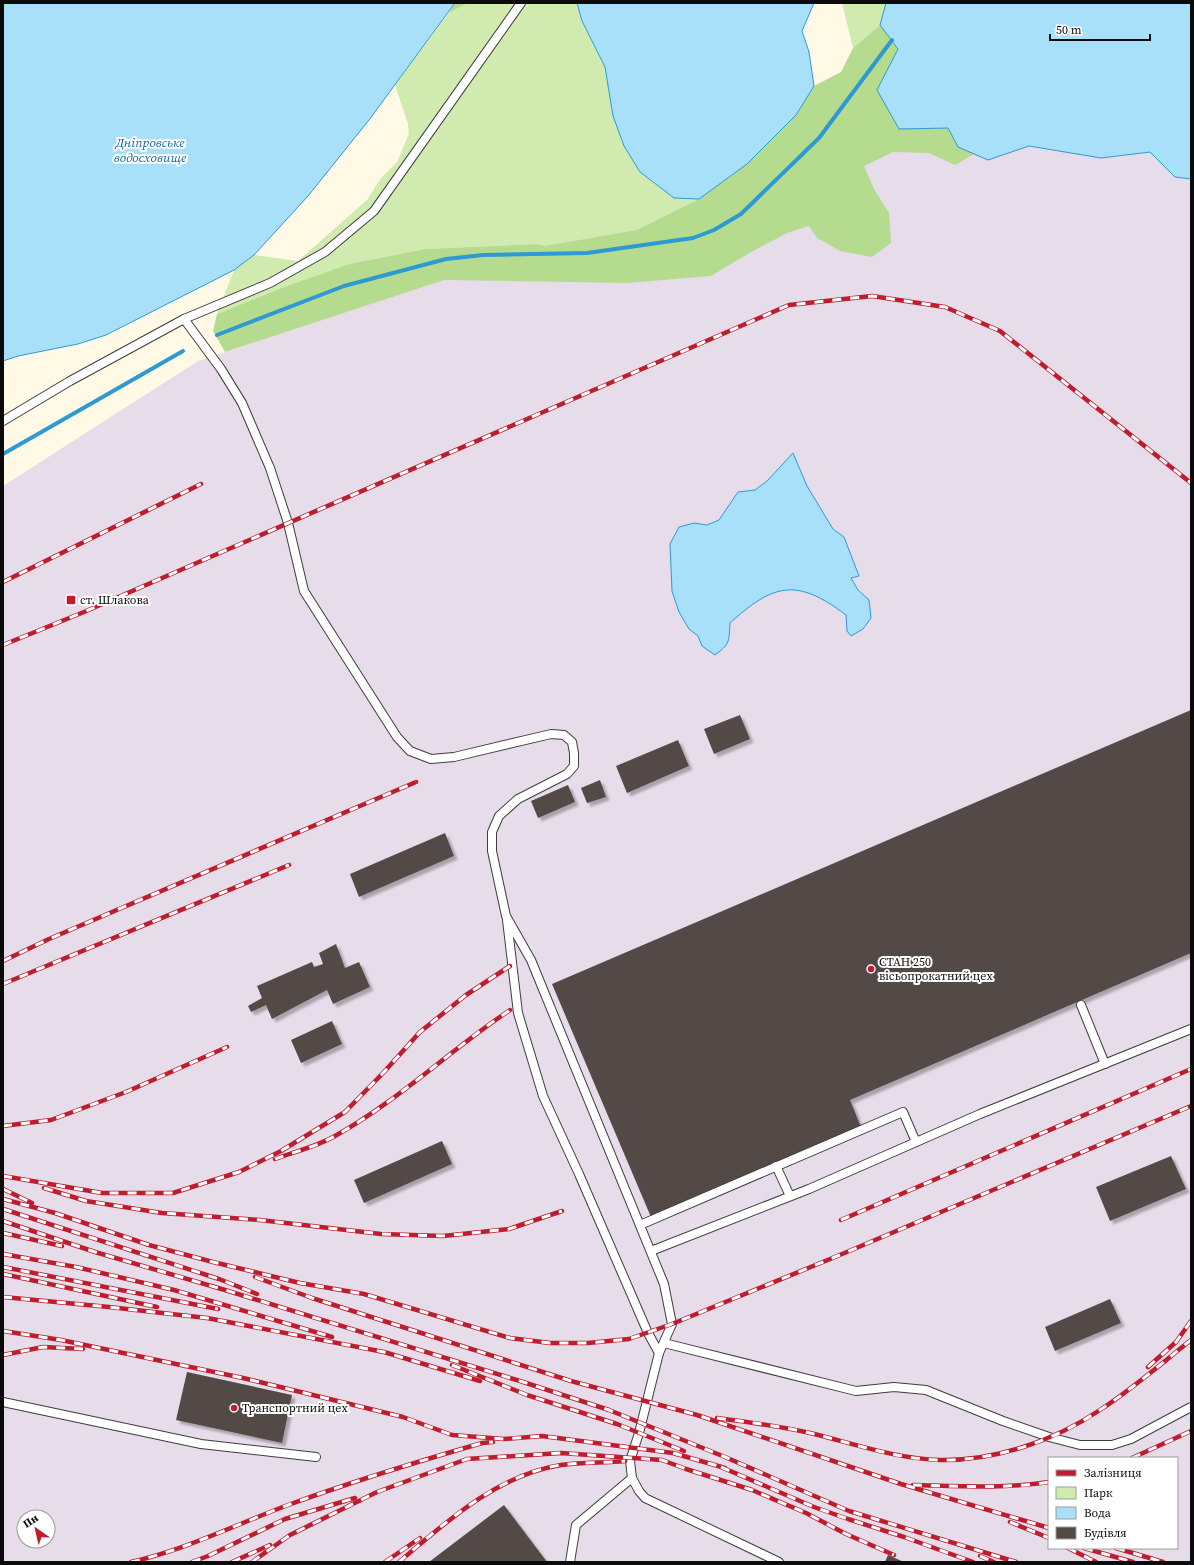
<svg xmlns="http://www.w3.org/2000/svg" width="1194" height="1565" font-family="'Source Serif 4',serif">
	<defs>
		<filter id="shadow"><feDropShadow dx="3.5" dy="3.5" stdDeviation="1" flood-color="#0004"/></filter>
	</defs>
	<rect width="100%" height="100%" fill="#fff9e6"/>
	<path fill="#e7dcea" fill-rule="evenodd" d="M 948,128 L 988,160 L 1029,146 L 1101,158 L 1150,152 L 1175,177 L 1191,179 L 1191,1562 L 3,1562 L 3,486 L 198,361 L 545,246 ZM 1049,1458 L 1177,1458 L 1177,1548 L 1049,1548 ZM 24,1517 L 48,1517 L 48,1541 L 24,1541 Z"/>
	<g fill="#d1eaaf">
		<path d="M 468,3 L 577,3 L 582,21 L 605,67 L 613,116 L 624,146 L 640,172 L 674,198 L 699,199 L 637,230 L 545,246 L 538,244 L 425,249 L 349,264 L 284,287 L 217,314 L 234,270 L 254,255 L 298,261 L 367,200 L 381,178 L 397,162 L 409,134 L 408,124 L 395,85 L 449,13 Z"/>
		<path d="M 842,3 L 886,3 L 880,25 L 853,48 Z"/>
	</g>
	<g fill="#b5db8e">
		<path d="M 455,3 L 468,3 L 449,13 Z"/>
		<path d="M 880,25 L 898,49 L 877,90 L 948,128 L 958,147 L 974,154 L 955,165 L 929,153 L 893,152 L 864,166 L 874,189 L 889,213 L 891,243 L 872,257 L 840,251 L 817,238 L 809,226 L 787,233 L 751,252 L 711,276 L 627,283 L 444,280 L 225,352 L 213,331 L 217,314 L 284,287 L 349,264 L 425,249 L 538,244 L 545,246 L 637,230 L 699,199 L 796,115 L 814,86 L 841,72 L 853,48 Z"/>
	</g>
	<g fill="#a8dff9" stroke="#2d9ad3">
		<path d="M 3,3 L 455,3 L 369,120 L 308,196 L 254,255 L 234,270 L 106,335 L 78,344 L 18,356 L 3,361 Z"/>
		<path d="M 577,3 L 814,3 L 802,31 L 809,52 L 814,86 L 796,115 L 747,164 L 699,199 L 674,198 L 640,172 L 624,146 L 613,116 L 605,67 L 582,21 Z"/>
		<path d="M 886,3 L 1191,3 L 1191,179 L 1175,177 L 1150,152 L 1101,158 L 1029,146 L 988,160 L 958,147 L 948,128 L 899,129 L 877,90 L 898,49 L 880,25 Z"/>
		<path d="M 793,453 L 807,486 L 833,529 L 844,537 L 859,576 L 851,578 L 858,590 L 869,600 L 871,618 L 863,629 L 851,636 L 847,631 L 846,615 C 797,578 774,583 730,623 C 729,642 730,644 715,655 L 702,646 L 698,636 L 689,629 L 679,612 L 672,591 L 670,544 L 679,527 L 694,523 L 707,525 L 719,520 L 738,492 L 755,490 L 767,481 Z"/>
	</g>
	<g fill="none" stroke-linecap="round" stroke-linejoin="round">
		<g stroke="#2d9ad3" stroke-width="4">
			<path d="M 217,335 L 344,286 L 446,259 L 483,255 L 587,253 L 693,238 L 714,230 L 741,214 L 819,138 L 892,40"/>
			<path d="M 3,454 L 183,351"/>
		</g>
	</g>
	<g fill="#524a46" filter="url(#shadow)">
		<path d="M 1191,710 L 1191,953 L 850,1100 L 861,1127 L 651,1217 L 552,984 Z"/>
		<path d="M 740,715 L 750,739 L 714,754 L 704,729 Z"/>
		<path d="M 678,740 L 689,766 L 627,793 L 616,766 Z"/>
		<path d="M 600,780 L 606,797 L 587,803 L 581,788 Z"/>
		<path d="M 568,785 L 575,802 L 538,818 L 531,801 Z"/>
		<path d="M 445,833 L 454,856 L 359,897 L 350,874 Z"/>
		<path d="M 336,944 L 345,968 L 359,962 L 370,987 L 333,1004 L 327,990 L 272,1019 L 266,1005 L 251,1012 L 248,1006 L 262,998 L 257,986 L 312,962 L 314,967 L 323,964 L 319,953 Z"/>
		<path d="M 332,1021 L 342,1044 L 301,1063 L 291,1040 Z"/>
		<path d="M 442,1141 L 452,1164 L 364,1203 L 354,1180 Z"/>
		<path d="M 1171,1156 L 1186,1189 L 1110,1221 L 1096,1187 Z"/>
		<path d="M 1110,1299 L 1121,1323 L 1055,1351 L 1045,1327 Z"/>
		<path d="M 187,1372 L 292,1395 L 282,1443 L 176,1420 Z"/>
		<path d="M 504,1505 L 547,1562 L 429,1562 Z"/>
		<path d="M 888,1555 L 904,1562 L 885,1562 Z"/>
	</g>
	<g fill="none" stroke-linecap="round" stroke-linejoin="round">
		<g stroke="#3d3d3d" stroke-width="10">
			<g id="service">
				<path d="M 184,319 L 221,369 L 242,403 L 270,468 L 288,523 L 304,591 L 397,737 L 410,751 L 431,759 L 454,757 L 551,734 L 564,735 L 572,742 L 574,753 L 574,766 L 567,774 L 518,799 L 499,816 L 492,832 L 492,851 L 506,916 L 531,960 L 664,1284 L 672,1324 L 659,1353 L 639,1433 L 630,1461 L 632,1478 L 639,1491 L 645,1498 L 779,1562"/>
				<path d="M 3,421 L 70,381 L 184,319 L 270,283 L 325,252 L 374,211 L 521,3"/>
				<path d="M 507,920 L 518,1013 L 543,1096 L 579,1174 L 648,1333 L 659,1353"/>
				<path d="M 1081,1005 L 1105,1064"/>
				<path d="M 776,1166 L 790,1196"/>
				<path d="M 640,1225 L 903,1112 L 916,1142"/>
				<path d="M 651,1251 L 809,1189 L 980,1114 L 1191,1029"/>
				<path d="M 664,1343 L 856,1391 L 894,1387 L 926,1390 L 1003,1421 L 1049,1437 L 1080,1445 L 1112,1445 L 1131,1439 L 1191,1407"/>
				<path d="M 3,1402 L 201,1444 L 316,1457"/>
				<path d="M 570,1562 L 576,1525 L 632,1478"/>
			</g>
		</g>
		<use href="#service" stroke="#fff" stroke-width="8"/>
		<g stroke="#be1d2e" stroke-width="4.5">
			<g id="rail">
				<path d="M 3,582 L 201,484"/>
				<path d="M 3,645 L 84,612 L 789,305 L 872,296 L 945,307 L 1000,331 L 1191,483"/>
				<path d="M 3,961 L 49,939 L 416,782"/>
				<path d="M 3,984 L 289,865"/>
				<path d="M 3,1126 L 51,1120 L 126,1092 L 227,1047"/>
				<path d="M 275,1159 C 294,1152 318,1146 335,1136 C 398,1101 450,1050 510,1010"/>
				<path d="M 3,1176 L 102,1193 L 173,1193 L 239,1172 L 281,1151 L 345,1112 L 384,1072 L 420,1032 L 466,995 L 510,966"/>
				<path d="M 44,1188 L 86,1201 L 162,1213 L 260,1220 L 381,1234 L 443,1236 L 509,1229 L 562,1211"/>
				<path d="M 3,1189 L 32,1203"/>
				<path d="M 3,1199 L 55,1213 L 149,1245 L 213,1262 L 300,1283 L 364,1294 L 510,1338 L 550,1343 L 588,1343 L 629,1339 L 672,1324 L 835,1257 L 1191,1106"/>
				<path d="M 3,1209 L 219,1279 L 257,1294"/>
				<path d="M 841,1220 L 1191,1069"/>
				<path d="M 3,1221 L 95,1252 L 225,1290 L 520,1381 L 609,1410 L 725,1457 L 849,1511 L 1016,1562"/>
				<path d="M 3,1233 L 62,1246"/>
				<path d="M 3,1254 L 76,1267 L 174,1290 L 332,1337"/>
				<path d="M 3,1267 L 218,1309"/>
				<path d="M 3,1274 L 157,1307"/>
				<path d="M 255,1277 L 312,1298 L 571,1381 L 697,1415 L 901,1484 L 1049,1528"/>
				<path d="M 3,1297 L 109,1307 L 207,1318 L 384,1352 L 480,1381"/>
				<path d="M 3,1331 L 61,1340 L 243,1378 L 403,1417 L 452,1435 L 504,1439 L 542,1436 L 673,1453 L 725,1468"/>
				<path d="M 3,1355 L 43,1347 L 83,1349"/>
				<path d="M 452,1365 L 527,1395 L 617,1424 L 684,1451"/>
				<path d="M 1148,1367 L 1176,1342 L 1191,1321"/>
				<path d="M 717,1418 C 748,1422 779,1426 810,1433 C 852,1443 896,1459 940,1460 C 995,1461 1054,1441 1100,1410 C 1132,1389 1161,1364 1191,1340"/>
				<path d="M 1132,1458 L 1191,1431"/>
				<path d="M 721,1467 L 814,1507 L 848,1519 L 904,1537 L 973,1562"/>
				<path d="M 913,1485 C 958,1486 1004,1489 1049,1482"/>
				<path d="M 1010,1522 L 1049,1538"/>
				<path d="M 1068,1548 L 1096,1562"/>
				<path d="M 1084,1548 L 1133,1562"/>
				<path d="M 1116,1548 L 1163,1562"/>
				<path d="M 980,1556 L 994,1562"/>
				<path d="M 131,1562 C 185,1550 235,1525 288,1505 C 351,1482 416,1462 482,1443 L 493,1442"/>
				<path d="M 192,1562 L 208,1556 L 285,1519 L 355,1498"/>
				<path d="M 232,1562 L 270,1545"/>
				<path d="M 252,1562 L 290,1535 L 377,1492 L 467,1459 L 561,1453 L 662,1460 L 686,1469 L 752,1490 L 806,1513 L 846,1534 L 894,1555"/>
				<path d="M 385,1562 L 420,1538"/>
				<path d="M 399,1562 C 446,1522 497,1475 561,1465 C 582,1462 604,1463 625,1461"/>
			</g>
		</g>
		<use href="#rail" stroke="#fff" stroke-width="3" stroke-dasharray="9" stroke-linecap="butt"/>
	</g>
	<g fill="#be1d2e" stroke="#fff" stroke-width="1.5">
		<rect x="66" y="595" width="10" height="10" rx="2"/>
		<circle cx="871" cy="969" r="4"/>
		<circle cx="234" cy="1408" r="4"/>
	</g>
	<g text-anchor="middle" stroke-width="4" stroke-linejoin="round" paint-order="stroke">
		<g font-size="12" fill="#0a0a0a" stroke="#fff" text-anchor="start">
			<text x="80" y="604">ст. Шлакова</text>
			<text x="879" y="966">СТАН 250<tspan x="879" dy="14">вісьопрокатний цех</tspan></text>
			<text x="242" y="1412">Транспортний цех</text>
		</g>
		<g font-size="13" font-style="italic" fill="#10689e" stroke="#fff">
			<text x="150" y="147">Дніпровське<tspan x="150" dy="15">водосховище</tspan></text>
		</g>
	</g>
	<rect width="1194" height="1565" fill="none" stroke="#0a0a0a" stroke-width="8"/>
	<rect x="1048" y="1457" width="130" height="92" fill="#ffffff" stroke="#9d9d9d"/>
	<rect x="1056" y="1470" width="20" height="6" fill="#be1d2e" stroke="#9d9d9d"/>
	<text x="1084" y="1477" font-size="12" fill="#0a0a0a">Залізниця</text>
	<rect x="1056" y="1487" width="20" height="12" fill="#d1eaaf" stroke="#9d9d9d"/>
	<text x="1084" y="1497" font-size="12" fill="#0a0a0a">Парк</text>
	<rect x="1056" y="1507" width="20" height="12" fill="#a8dff9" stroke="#9d9d9d"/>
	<text x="1084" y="1517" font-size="12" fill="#0a0a0a">Вода</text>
	<rect x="1056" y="1527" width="20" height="12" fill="#524a46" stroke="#9d9d9d"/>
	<text x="1084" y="1537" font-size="12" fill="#0a0a0a">Будівля</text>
	<g transform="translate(36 1529) rotate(326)"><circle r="19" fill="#ffffff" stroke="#9d9d9d"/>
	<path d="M0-3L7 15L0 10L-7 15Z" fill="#be1d2e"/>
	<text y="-6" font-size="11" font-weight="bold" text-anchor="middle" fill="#0a0a0a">Пн</text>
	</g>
	<path d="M1050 34v6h100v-6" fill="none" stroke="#0a0a0a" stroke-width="2"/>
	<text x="1056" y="34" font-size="12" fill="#0a0a0a" stroke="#ffffff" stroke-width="3" paint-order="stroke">50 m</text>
</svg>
